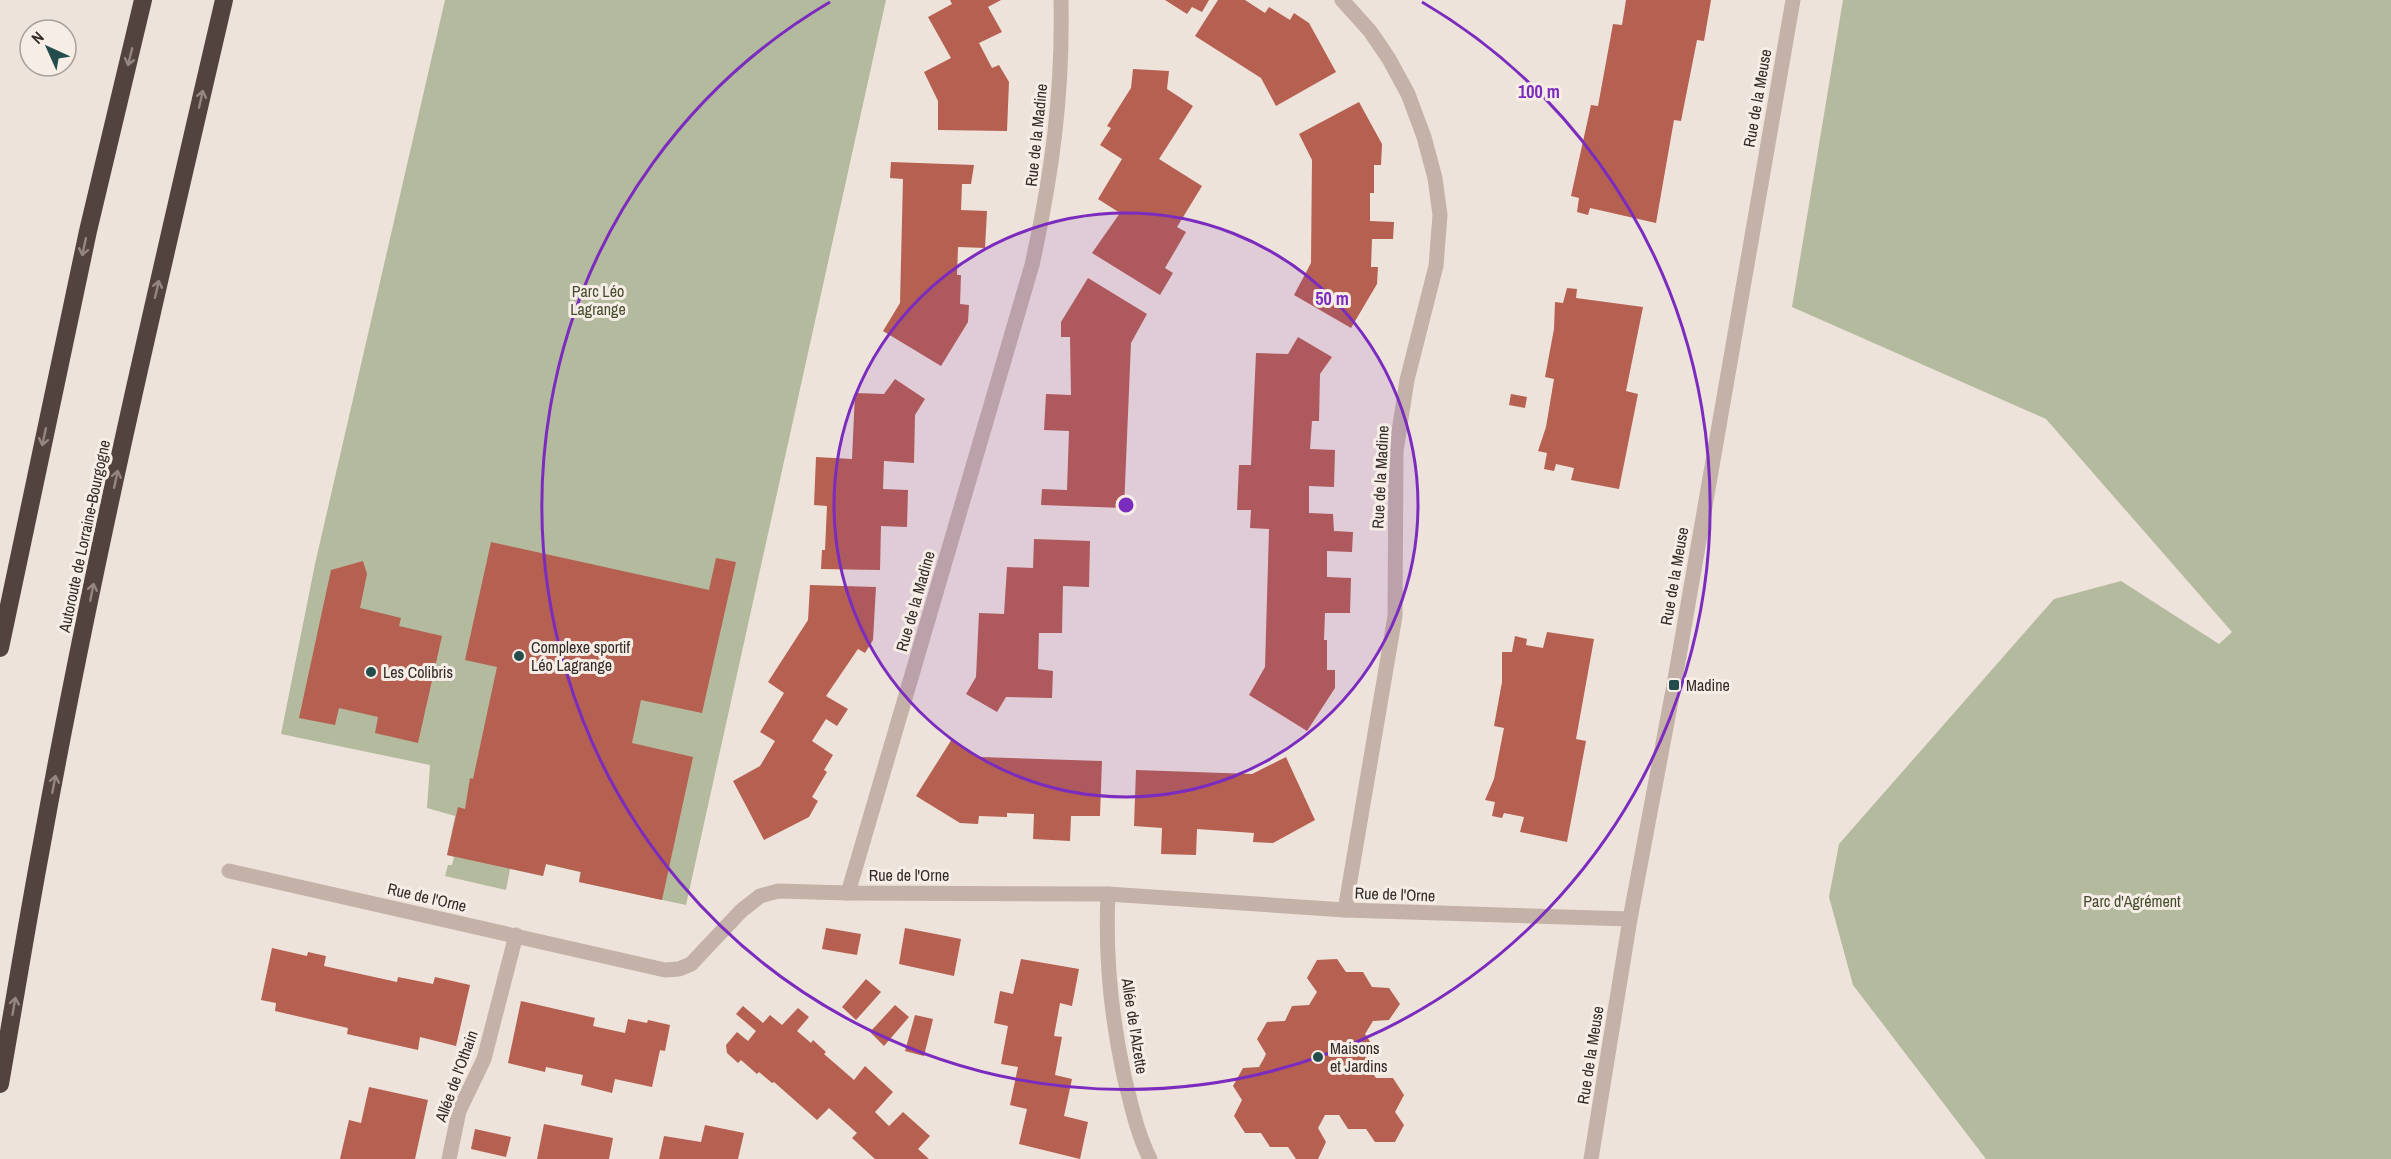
<svg xmlns="http://www.w3.org/2000/svg" width="2391" height="1159" font-family="'Archivo Narrow',sans-serif">
	<rect width="100%" height="100%" fill="#eee3da"/>
	<g fill="#b3ba9d">
		<path d="M 445,0 L 886,0 L 686,905 L 579,882 L 580,872 L 546,864 L 543,876 L 510,869 L 506,890 L 445,876 L 448,865 L 452,865 L 454,857 L 447,855 L 455,816 L 427,808 L 430,765 L 281,734 L 315,564 Z"/>
		<path d="M 1843,0 L 2391,0 L 2391,1159 L 1986,1159 L 1853,985 L 1829,897 L 1839,844 L 2054,599 L 2121,581 L 2219,644 L 2232,632 L 2046,419 L 1792,307 Z"/>
	</g>
	<g fill="#b56051">
		<path d="M 950,0 L 1001,0 L 988,7 L 1002,32 L 979,43 L 992,68 L 999,65 L 1009,82 L 1007,131 L 938,130 L 938,101 L 924,72 L 951,58 L 928,17 L 952,4 Z"/>
		<path d="M 1165,0 L 1209,0 L 1202,12 L 1192,7 L 1187,14 Z"/>
		<path d="M 1218,0 L 1245,0 L 1265,13 L 1269,7 L 1290,20 L 1294,13 L 1309,23 L 1336,72 L 1276,106 L 1261,78 L 1195,36 Z"/>
		<path d="M 1626,0 L 1711,0 L 1704,41 L 1697,40 L 1681,121 L 1674,120 L 1656,223 L 1590,208 L 1588,215 L 1577,212 L 1579,198 L 1571,196 L 1591,105 L 1598,106 L 1613,24 L 1622,25 Z"/>
		<path d="M 1133,69 L 1169,71 L 1167,89 L 1193,106 L 1159,159 L 1202,186 L 1177,227 L 1186,232 L 1165,268 L 1173,273 L 1160,295 L 1092,253 L 1120,213 L 1098,199 L 1122,159 L 1100,145 L 1111,128 L 1107,126 L 1131,88 Z"/>
		<path d="M 1359,102 L 1382,144 L 1381,165 L 1374,165 L 1374,193 L 1370,193 L 1370,221 L 1394,222 L 1393,239 L 1372,239 L 1371,267 L 1378,267 L 1377,284 L 1351,328 L 1294,295 L 1311,263 L 1312,160 L 1299,134 Z"/>
		<path d="M 891,162 L 974,165 L 971,184 L 962,184 L 961,210 L 987,211 L 985,248 L 958,247 L 957,275 L 961,275 L 960,304 L 969,305 L 968,322 L 941,366 L 883,331 L 900,303 L 903,179 L 890,178 Z"/>
		<path d="M 1088,278 L 1147,314 L 1131,343 L 1124,508 L 1041,505 L 1042,489 L 1067,490 L 1069,431 L 1044,430 L 1046,394 L 1071,395 L 1070,337 L 1061,337 L 1061,322 Z"/>
		<path d="M 1567,288 L 1577,289 L 1576,298 L 1643,307 L 1626,391 L 1638,394 L 1619,489 L 1571,480 L 1574,468 L 1556,464 L 1554,471 L 1544,469 L 1547,453 L 1538,451 L 1546,427 L 1554,379 L 1545,377 L 1554,329 L 1555,302 L 1563,303 Z"/>
		<path d="M 1298,337 L 1332,357 L 1320,374 L 1319,421 L 1312,421 L 1310,449 L 1335,450 L 1334,487 L 1309,486 L 1309,513 L 1333,514 L 1334,531 L 1353,532 L 1352,552 L 1327,551 L 1327,577 L 1351,578 L 1350,613 L 1325,613 L 1324,640 L 1327,640 L 1327,670 L 1335,670 L 1335,688 L 1307,731 L 1249,695 L 1265,667 L 1269,529 L 1250,528 L 1251,510 L 1237,510 L 1239,465 L 1251,465 L 1256,353 L 1288,354 Z"/>
		<path d="M 895,379 L 925,399 L 915,415 L 914,463 L 884,461 L 883,489 L 908,490 L 907,527 L 881,526 L 880,570 L 821,569 L 822,550 L 825,550 L 827,506 L 814,505 L 816,457 L 852,459 L 855,393 L 884,394 Z"/>
		<path d="M 1511,394 L 1527,397 L 1525,408 L 1509,405 Z"/>
		<path d="M 1034,539 L 1090,541 L 1089,587 L 1063,586 L 1062,633 L 1039,633 L 1038,669 L 1053,671 L 1052,698 L 1006,697 L 997,712 L 966,694 L 976,677 L 979,613 L 1004,614 L 1007,567 L 1033,568 Z"/>
		<path d="M 491,542 L 709,590 L 716,558 L 736,562 L 702,713 L 641,700 L 632,743 L 693,757 L 662,900 L 579,882 L 581,872 L 546,864 L 543,876 L 447,855 L 458,807 L 465,809 L 470,778 L 473,779 L 497,667 L 465,660 Z"/>
		<path d="M 363,561 L 367,574 L 360,608 L 401,618 L 399,626 L 442,636 L 418,743 L 375,733 L 378,717 L 339,708 L 335,725 L 299,718 L 331,570 Z"/>
		<path d="M 810,585 L 876,587 L 873,640 L 865,653 L 858,649 L 826,696 L 848,709 L 837,726 L 826,719 L 812,741 L 833,755 L 824,770 L 827,772 L 812,797 L 818,801 L 809,817 L 764,840 L 733,781 L 760,766 L 775,741 L 760,732 L 784,693 L 768,682 L 808,620 Z"/>
		<path d="M 1547,632 L 1594,639 L 1576,739 L 1586,741 L 1567,842 L 1520,832 L 1524,817 L 1504,813 L 1502,818 L 1492,816 L 1495,802 L 1485,800 L 1494,779 L 1504,728 L 1494,726 L 1502,682 L 1502,652 L 1512,652 L 1515,636 L 1527,639 L 1526,645 L 1543,648 Z"/>
		<path d="M 952,739 L 980,757 L 1102,761 L 1100,816 L 1071,816 L 1070,841 L 1033,839 L 1034,814 L 1007,813 L 1007,817 L 979,816 L 978,824 L 960,823 L 916,796 Z"/>
		<path d="M 1286,757 L 1315,820 L 1273,843 L 1253,842 L 1254,833 L 1197,829 L 1196,855 L 1161,854 L 1162,828 L 1134,826 L 1136,770 L 1252,774 Z"/>
		<path d="M 826,928 L 861,934 L 857,955 L 822,949 Z"/>
		<path d="M 905,928 L 961,939 L 954,976 L 899,964 Z"/>
		<path d="M 272,948 L 307,956 L 308,952 L 326,956 L 324,966 L 397,982 L 398,977 L 433,984 L 435,977 L 470,985 L 456,1046 L 420,1037 L 418,1050 L 347,1034 L 348,1028 L 275,1011 L 276,1003 L 261,1000 Z"/>
		<path d="M 1021,959 L 1079,969 L 1072,1006 L 1060,1003 L 1054,1036 L 1062,1037 L 1055,1075 L 1072,1079 L 1064,1116 L 1088,1122 L 1080,1159 L 1019,1144 L 1027,1109 L 1010,1105 L 1018,1067 L 1001,1064 L 1008,1026 L 994,1023 L 1000,991 L 1013,994 Z"/>
		<path d="M 1337,959 L 1346,972 L 1363,972 L 1372,987 L 1389,988 L 1400,1004 L 1389,1020 L 1373,1021 L 1365,1034 L 1375,1049 L 1367,1065 L 1376,1078 L 1393,1078 L 1404,1095 L 1395,1112 L 1404,1125 L 1395,1142 L 1375,1142 L 1366,1129 L 1348,1129 L 1339,1115 L 1325,1115 L 1318,1128 L 1326,1142 L 1318,1159 L 1296,1159 L 1288,1147 L 1270,1147 L 1261,1133 L 1245,1133 L 1234,1116 L 1242,1100 L 1233,1086 L 1243,1068 L 1259,1067 L 1263,1060 L 1266,1054 L 1257,1039 L 1267,1022 L 1285,1021 L 1292,1006 L 1309,1005 L 1317,992 L 1307,978 L 1317,960 Z"/>
		<path d="M 866,979 L 881,992 L 856,1020 L 842,1007 Z"/>
		<path d="M 521,1001 L 595,1018 L 593,1026 L 625,1033 L 628,1019 L 647,1023 L 648,1020 L 670,1025 L 665,1051 L 660,1050 L 652,1087 L 615,1079 L 612,1093 L 581,1085 L 583,1075 L 546,1067 L 545,1072 L 508,1063 Z"/>
		<path d="M 895,1005 L 909,1017 L 884,1046 L 870,1032 Z"/>
		<path d="M 743,1006 L 763,1023 L 770,1015 L 782,1025 L 798,1008 L 809,1017 L 797,1031 L 811,1043 L 813,1040 L 826,1052 L 824,1054 L 854,1080 L 865,1066 L 893,1092 L 875,1112 L 889,1126 L 903,1112 L 930,1136 L 918,1149 L 929,1159 L 875,1159 L 852,1138 L 857,1133 L 829,1108 L 817,1120 L 774,1082 L 772,1083 L 759,1072 L 757,1074 L 741,1060 L 738,1063 L 727,1053 L 726,1045 L 737,1032 L 748,1041 L 756,1031 L 736,1014 Z"/>
		<path d="M 915,1015 L 933,1019 L 924,1056 L 905,1051 Z"/>
		<path d="M 369,1087 L 428,1100 L 415,1159 L 340,1159 L 349,1120 L 361,1123 Z"/>
		<path d="M 544,1124 L 613,1138 L 609,1159 L 537,1159 Z"/>
		<path d="M 705,1125 L 744,1133 L 738,1159 L 659,1159 L 664,1136 L 701,1142 Z"/>
		<path d="M 475,1129 L 511,1137 L 506,1157 L 471,1149 Z"/>
	</g>
	<g fill="none" stroke-linecap="round" stroke-linejoin="round">
		<g stroke="#c4b2a8" stroke-width="15">
			<path d="M 1342,0 L 1370,31 L 1389,59 L 1408,94 L 1424,137 L 1435,178 L 1440,215 L 1436,266 L 1407,380 L 1396,451 L 1395,616 L 1345,910"/>
			<path d="M 229,871 L 665,970 L 679,969 L 691,964 L 741,911 L 760,896 L 778,891 L 848,893 L 1108,894 L 1345,910 L 1630,919"/>
			<path d="M 848,893 L 1032,265 C 1052,174 1063,94 1061,0"/>
			<path d="M 1108,894 C 1105,956 1111,1016 1124,1076 C 1131,1104 1137,1133 1150,1159"/>
			<path d="M 449,1159 L 459,1111 L 484,1059 L 516,935"/>
			<path d="M 1591,1159 L 1630,919 L 1674,685 L 1793,0"/>
		</g>
		<g stroke="#52433f" stroke-width="18">
			<path d="M 0,648 L 88,231 L 143,0"/>
			<path d="M 0,1084 C 14,1004 27,923 42,843 C 93,560 159,280 224,0"/>
		</g>
	</g>
	<defs><path id="oneway-shaft" d="M-6 0H5M1.5-3L5.5 0L1.5 3" fill="none" stroke-width="1.6" stroke-linecap="round" stroke-linejoin="round" transform="scale(1.5)"/></defs>
	<g stroke="#948782">
		<use href="#oneway-shaft" transform="translate(130 57) rotate(104)"/>
		<use href="#oneway-shaft" transform="translate(201 99) rotate(-77)"/>
		<use href="#oneway-shaft" transform="translate(84 247) rotate(102)"/>
		<use href="#oneway-shaft" transform="translate(157 289) rotate(-77)"/>
		<use href="#oneway-shaft" transform="translate(44 437) rotate(102)"/>
		<use href="#oneway-shaft" transform="translate(116 479) rotate(-78)"/>
		<use href="#oneway-shaft" transform="translate(92 592) rotate(-79)"/>
		<use href="#oneway-shaft" transform="translate(54 784) rotate(-79)"/>
		<use href="#oneway-shaft" transform="translate(14 1006) rotate(-80)"/>
	</g>
	<circle cx="1126" cy="505" r="292" fill="#7b2cbf" fill-opacity=".12"/>
	<g fill="none" stroke="#7b2cbf" stroke-width="3">
		<circle cx="1126" cy="505" r="292"/>
		<path d="M1422 2A584 584 0 1 1 830 2"/>
	</g>
	<g fill="#234d4c" stroke="#f6ede6" stroke-width="2">
		<circle cx="519" cy="656" r="6"/>
		<circle cx="371" cy="672" r="6"/>
		<rect x="1668" y="679" width="12" height="12" rx="3"/>
		<circle cx="1318" cy="1057" r="6"/>
	</g>
	<g text-anchor="middle" stroke-width="6" stroke-linejoin="round" paint-order="stroke">
		<g font-size="16" fill="#322a27" stroke="#f6ede6">
			<text transform="translate(1757 98) rotate(-80)" y="6">Rue de la Meuse</text>
			<text transform="translate(1036 135) rotate(-84)" y="6">Rue de la Madine</text>
			<text transform="translate(1380 477) rotate(-87)" y="6">Rue de la Madine</text>
			<text transform="translate(84 536) rotate(-78)" y="6">Autoroute de Lorraine-Bourgogne</text>
			<text transform="translate(1674 576) rotate(-80)" y="6">Rue de la Meuse</text>
			<text transform="translate(915 601) rotate(-74)" y="6">Rue de la Madine</text>
			<text x="909" y="881">Rue de l'Orne</text>
			<text transform="translate(1395 894) rotate(2)" y="6">Rue de l'Orne</text>
			<text transform="translate(427 897) rotate(13)" y="6">Rue de l'Orne</text>
			<text transform="translate(1135 1026) rotate(81)" y="6">Allée de l'Alzette</text>
			<text transform="translate(1590 1055) rotate(-81)" y="6">Rue de la Meuse</text>
			<text transform="translate(456 1076) rotate(-70)" y="6">Allée de l'Othain</text>
		</g>
		<g font-size="16" fill="#444d2e" stroke="#f6ede6">
			<text x="598" y="297">Parc Léo<tspan x="598" dy="18">Lagrange</tspan></text>
			<text x="2132" y="907">Parc d'Agrément</text>
		</g>
		<g font-size="16" fill="#322a27" stroke="#f6ede6" text-anchor="start">
			<text x="531" y="653">Complexe sportif<tspan x="531" dy="18">Léo Lagrange</tspan></text>
			<text x="383" y="678">Les Colibris</text>
			<text x="1686" y="691">Madine</text>
			<text x="1330" y="1054">Maisons<tspan x="1330" dy="18">et Jardins</tspan></text>
		</g>
	</g>
	<circle cx="1126" cy="505" r="9" fill="#7b2cbf" stroke="#f6ede6" stroke-width="3"/>
	<g font-size="18" text-anchor="middle" font-weight="bold" fill="#7b2cbf" stroke="#f6ede6" stroke-width="6" stroke-linejoin="round" paint-order="stroke">
		<text x="1539" y="98">100 m</text>
		<text x="1332" y="305">50 m</text>
	</g>
	<g transform="translate(48 48) rotate(315)"><circle r="28" fill="#f6ede6" stroke="#a89f9a" stroke-width="1.5"/>
	<path d="M0-4.5L10 22L0 15L-10 22Z" fill="#234d4c"/>
	<text y="-9" font-size="16" font-weight="bold" text-anchor="middle" fill="#322a27">N</text>
	</g>
</svg>
